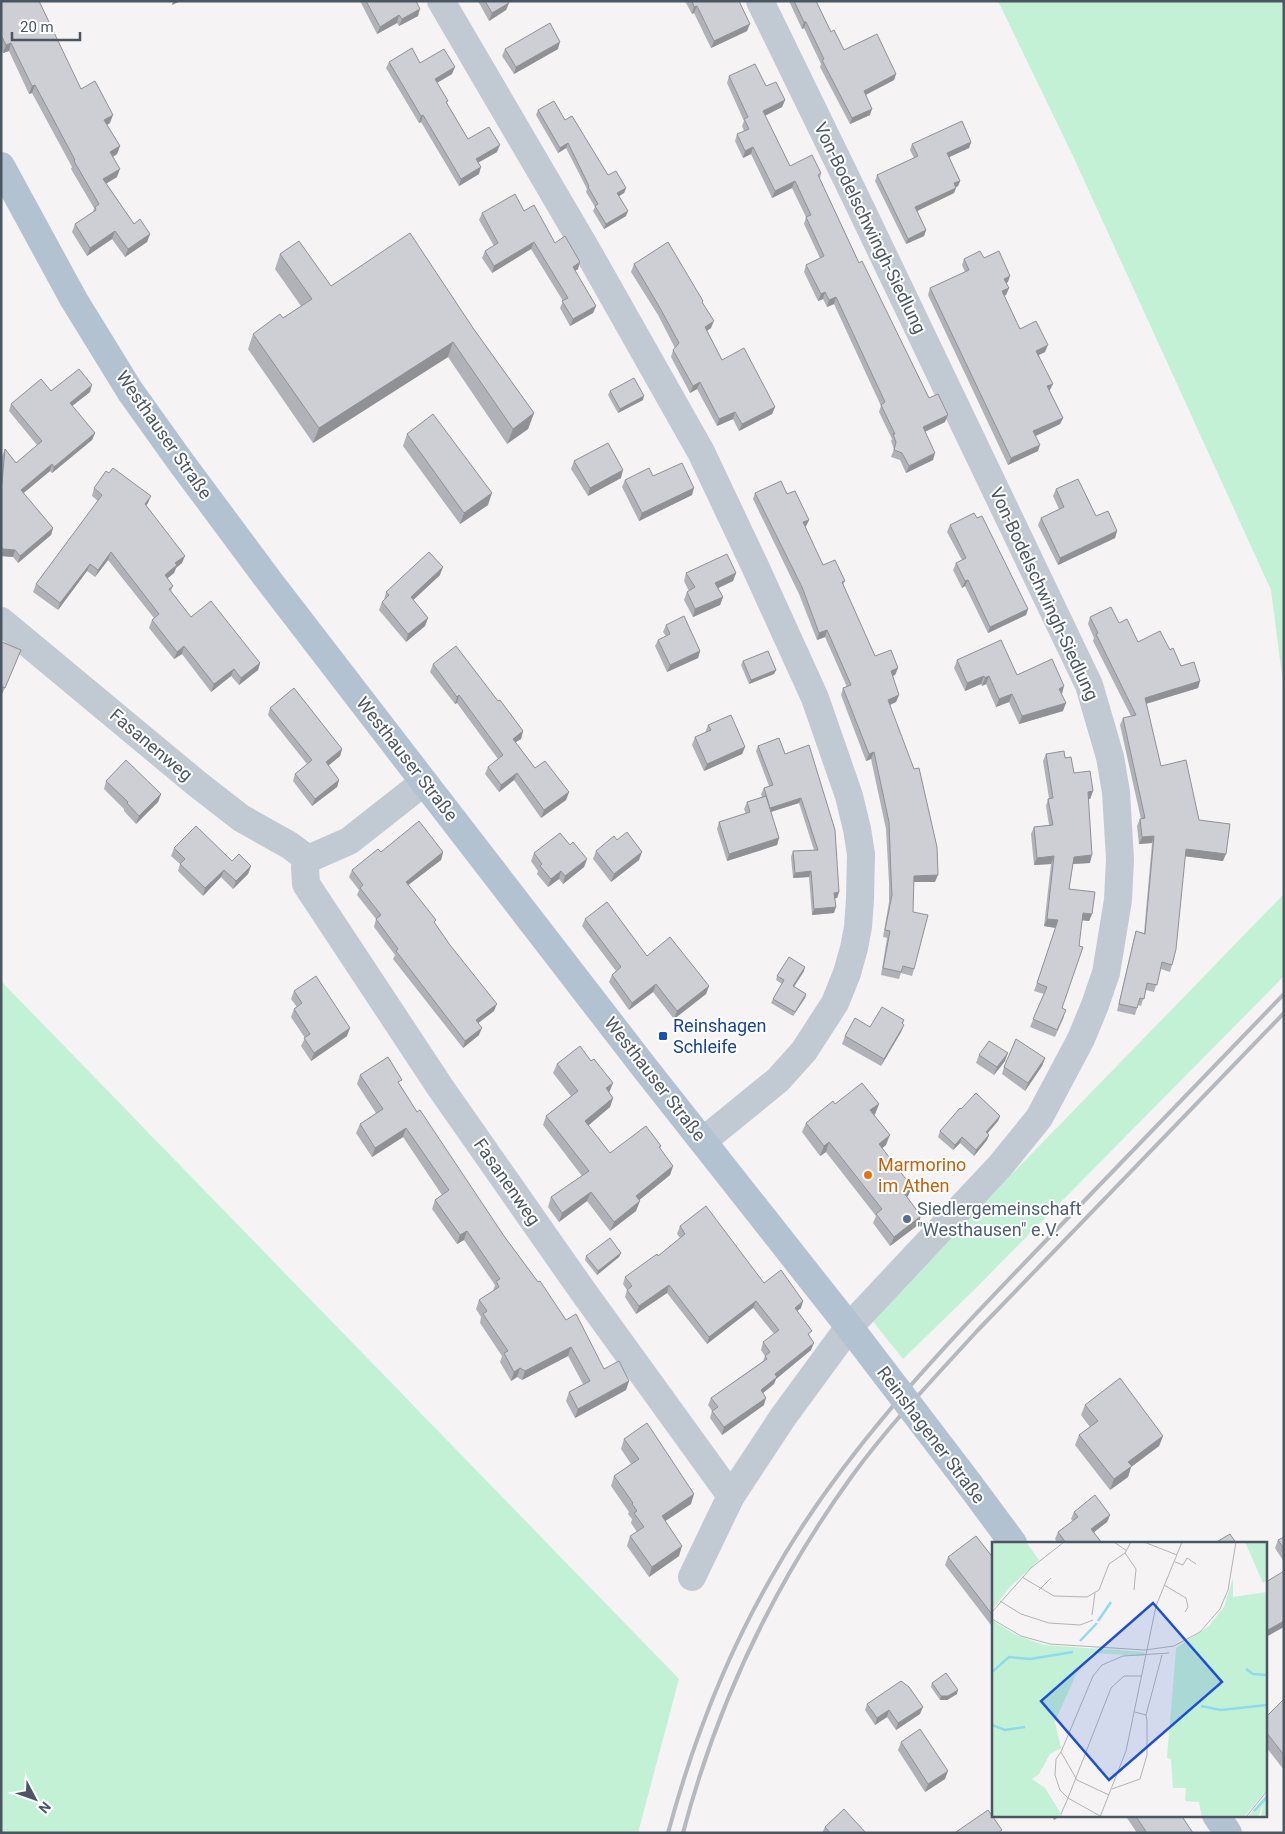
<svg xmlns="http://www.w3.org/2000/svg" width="1285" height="1834" font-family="Roboto,sans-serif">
	<rect width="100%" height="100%" fill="#f5f3f3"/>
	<g fill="#c3f1d5">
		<path d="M 998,1 L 1284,1 L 1284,691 L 1271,590 L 1073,156 Z"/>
		<path d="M 1284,894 L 1284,976 L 974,1290 L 903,1359 L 871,1319 Z"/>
		<path d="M 1,981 L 679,1679 L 638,1833 L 1,1833 Z"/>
	</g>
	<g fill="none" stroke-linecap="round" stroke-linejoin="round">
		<g stroke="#c1cad2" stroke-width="28">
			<path d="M 441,1 L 588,252 L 701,452 L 754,564 L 815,698 L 849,796 L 857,829 L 861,854 L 860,899 L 858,927 L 854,948 L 847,973 L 835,1003 L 804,1051 L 778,1080 L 703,1141"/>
			<path d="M 1,621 L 196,783 L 241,818 L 289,845 L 308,859 L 349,841 L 424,782"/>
			<path d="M 308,859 L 305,867 L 306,884 L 440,1087 L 582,1290 L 731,1496"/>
			<path d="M 692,1577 L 731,1496 L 783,1417 L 849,1327 L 1000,1166 L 1039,1118 L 1081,1039 L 1095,1005 L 1106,973 L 1118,900 L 1120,859 L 1116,792 L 1110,757 L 1089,685 L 854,194 L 760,1"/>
		</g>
		<g stroke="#b3c2d1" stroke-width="28">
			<path d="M 1,166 L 74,300 L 130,391 L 180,461 L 270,582 L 424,782 L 644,1067 L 854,1333"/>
			<path d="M 970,1485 L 1013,1543"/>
			<path d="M 1216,1815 L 1228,1833"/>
		</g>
		<g stroke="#b5b8bd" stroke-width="4">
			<path d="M 668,1833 C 692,1744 725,1658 771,1578 C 839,1456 937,1354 1034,1253 C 1117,1167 1200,1080 1284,994"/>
			<path d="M 683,1833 C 717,1704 774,1584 852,1476 C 890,1424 935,1377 978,1330 L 1284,1013"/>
		</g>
		<path stroke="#b3c2d1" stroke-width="28" d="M 854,1333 L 970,1485"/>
	</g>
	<g fill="#b0b2b7">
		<path d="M 1,1 L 81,89 L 110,123 L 107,125 L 120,146 L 117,154 L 113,157 L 117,177 L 106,183 L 134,224 L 150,234 L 147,242 L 125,257 L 112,239 L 87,256 L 72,232 L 75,224 L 93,212 L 94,208 L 71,169 L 72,167 L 32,93 L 29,94 L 9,51 L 3,53 L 1,49 Z"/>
		<path d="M 360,1 L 416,1 L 418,16 L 399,26 L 397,23 L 377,34 Z"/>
		<path d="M 478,1 L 508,1 L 509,3 L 506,10 L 489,21 Z"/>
		<path d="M 685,1 L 739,1 L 747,31 L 711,48 L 694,13 L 692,14 Z"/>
		<path d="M 789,1 L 816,1 L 831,32 L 844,50 L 896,74 L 894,80 L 866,95 L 870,115 L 850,124 L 820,67 L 821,64 L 804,28 L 802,29 Z"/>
		<path d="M 505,49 L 558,49 L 514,74 L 502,56 Z"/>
		<path d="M 389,62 L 420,63 L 452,74 L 437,83 L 447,103 L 468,139 L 497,152 L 479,162 L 479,174 L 459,186 L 421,122 L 419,123 L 386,68 Z"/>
		<path d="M 729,76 L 766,86 L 785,100 L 782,107 L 765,116 L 790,166 L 821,173 L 820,179 L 859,263 L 929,398 L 945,422 L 925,432 L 933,460 L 906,473 L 900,460 L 891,457 L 894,449 L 891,441 L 892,439 L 879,412 L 881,406 L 834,304 L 827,307 L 823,299 L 818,301 L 804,272 L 806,265 L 820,258 L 804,224 L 806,217 L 792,188 L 772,198 L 751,154 L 743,158 L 735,141 L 737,134 L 744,131 L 742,126 L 744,121 L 727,83 Z"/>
		<path d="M 538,110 L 565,120 L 608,175 L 626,188 L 624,193 L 619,196 L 626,216 L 604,229 L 593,211 L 595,207 L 586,192 L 587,189 L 566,148 L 558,153 L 536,115 Z"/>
		<path d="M 971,142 L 969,148 L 949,157 L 960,181 L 958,186 L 956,187 L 954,193 L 917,211 L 926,230 L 924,236 L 906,244 L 875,181 L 877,175 L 914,158 L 910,150 L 912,144 Z"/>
		<path d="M 524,211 L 555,243 L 578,269 L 575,271 L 596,306 L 593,313 L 570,326 L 560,308 L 563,301 L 531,249 L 492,273 L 482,258 L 485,251 L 494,246 L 479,220 L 482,213 Z"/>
		<path d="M 280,254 L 331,286 L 473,328 L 534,413 L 528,429 L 507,444 L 448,357 L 313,443 L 248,349 L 253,334 L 283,318 L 301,306 L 275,269 Z"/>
		<path d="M 984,258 L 1008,282 L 1006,283 L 1009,288 L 1006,295 L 1004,295 L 1020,329 L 1045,352 L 1039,355 L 1050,390 L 1050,391 L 1063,418 L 1060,424 L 1036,436 L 1038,451 L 1008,465 L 928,295 L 930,288 L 965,272 L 962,265 L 964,259 Z"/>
		<path d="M 634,264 L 703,303 L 711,328 L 707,331 L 722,360 L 775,407 L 772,414 L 739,431 L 733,419 L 717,426 L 697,389 L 690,393 L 671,357 L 673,350 L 675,348 L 658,315 L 631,272 Z"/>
		<path d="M 51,391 L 90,392 L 72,406 L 95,433 L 92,440 L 52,473 L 50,471 L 23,493 L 53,528 L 51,535 L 18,563 L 13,557 L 1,556 L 1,470 L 2,456 L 5,449 L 16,463 L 37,445 L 9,411 L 11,404 Z"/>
		<path d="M 610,391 L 643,400 L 618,413 L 608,395 Z"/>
		<path d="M 407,434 L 488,505 L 460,524 L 403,446 Z"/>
		<path d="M 574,461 L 621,478 L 588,496 L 571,469 Z"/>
		<path d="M 653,476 L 692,495 L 639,521 L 622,487 L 625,480 Z"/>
		<path d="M 94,488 L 148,503 L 146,505 L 182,563 L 176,568 L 174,573 L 167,578 L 173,586 L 171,591 L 191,617 L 260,663 L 258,670 L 239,685 L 231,676 L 211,692 L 182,654 L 174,659 L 149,628 L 152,620 L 154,618 L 108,560 L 95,577 L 87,571 L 58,610 L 33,592 L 36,584 L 98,501 L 92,496 Z"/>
		<path d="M 1056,489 L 1117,531 L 1115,538 L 1058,565 L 1038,525 L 1041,518 L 1059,509 L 1053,496 Z"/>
		<path d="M 755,493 L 787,494 L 809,520 L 806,526 L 805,527 L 823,565 L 845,581 L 843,585 L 875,656 L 898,668 L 895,675 L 892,676 L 899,695 L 896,702 L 890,705 L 935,882 L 913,882 L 913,912 L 914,969 L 912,976 L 901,973 L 899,979 L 881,975 L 887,938 L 883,937 L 889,902 L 889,883 L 886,829 L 871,759 L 866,761 L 841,695 L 843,688 L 847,687 L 825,637 L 817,640 L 799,594 L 753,499 Z"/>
		<path d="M 950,525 L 1028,609 L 1026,615 L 988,633 L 965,586 L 962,588 L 953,570 L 956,563 L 962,560 L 947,532 Z"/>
		<path d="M 686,573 L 736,573 L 733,581 L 718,588 L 723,597 L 720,605 L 693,617 L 684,600 L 687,592 L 689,591 L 684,581 Z"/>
		<path d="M 440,575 L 413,600 L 428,618 L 425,626 L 406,642 L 379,610 L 382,602 L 384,600 L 386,592 Z"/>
		<path d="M 1090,617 L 1119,623 L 1138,642 L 1170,650 L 1181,666 L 1200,681 L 1198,688 L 1146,704 L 1161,766 L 1199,820 L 1223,861 L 1185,856 L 1172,965 L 1170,972 L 1161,969 L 1154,992 L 1146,990 L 1141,1006 L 1138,1005 L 1135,1015 L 1117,1011 L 1134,938 L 1136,931 L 1144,933 L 1152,843 L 1139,844 L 1137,826 L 1140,819 L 1141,819 L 1120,725 L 1123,718 L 1131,716 L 1093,641 L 1094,638 L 1088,624 Z"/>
		<path d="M 666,625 L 700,651 L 698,658 L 667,672 L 655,646 L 658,640 L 666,636 L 663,632 Z"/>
		<path d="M 1,643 L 21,650 L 1,697 Z"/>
		<path d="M 957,660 L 1017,675 L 1062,694 L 1063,711 L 1019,724 L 1009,702 L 996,707 L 986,684 L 982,686 L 981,684 L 965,691 L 954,668 Z"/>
		<path d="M 743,661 L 776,670 L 774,674 L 749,684 L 741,665 Z"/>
		<path d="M 433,664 L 498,701 L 523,731 L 521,739 L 515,742 L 535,768 L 569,792 L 566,800 L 541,818 L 514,780 L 499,792 L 485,774 L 488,767 L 498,759 L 457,703 L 455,704 L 430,672 Z"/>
		<path d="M 270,708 L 342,749 L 340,756 L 328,766 L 339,780 L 337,787 L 312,806 L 293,781 L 295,774 L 307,764 L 268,715 Z"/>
		<path d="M 708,725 L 745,747 L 742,754 L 704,771 L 692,745 L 695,737 L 705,733 Z"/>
		<path d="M 779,738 L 839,892 L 837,898 L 835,898 L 834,913 L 812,915 L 809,877 L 793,878 L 791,857 L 793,851 L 814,850 L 799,803 L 771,812 L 779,838 L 777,845 L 727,861 L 717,829 L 719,822 L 746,814 L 744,809 L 747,802 L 762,797 L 761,794 L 764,788 L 769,786 L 756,751 L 758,746 Z"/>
		<path d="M 1046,754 L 1065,758 L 1074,773 L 1093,791 L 1090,799 L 1088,799 L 1090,863 L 1073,864 L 1069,889 L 1092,914 L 1089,921 L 1082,920 L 1062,1008 L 1064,1017 L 1055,1037 L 1030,1027 L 1044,994 L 1034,991 L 1056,928 L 1044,926 L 1051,864 L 1034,865 L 1031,834 L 1034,827 L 1049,825 L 1046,806 L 1048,799 L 1049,798 L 1043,761 Z"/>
		<path d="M 106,781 L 161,794 L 158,802 L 136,824 L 124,811 L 124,809 L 104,789 Z"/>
		<path d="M 617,840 L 639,860 L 611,882 L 593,859 L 596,851 Z"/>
		<path d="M 570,845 L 587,859 L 584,867 L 563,884 L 559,879 L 548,887 L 537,874 L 538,871 L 531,861 L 534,853 Z"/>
		<path d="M 174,848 L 232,861 L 251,866 L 248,874 L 233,889 L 221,877 L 203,896 L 178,871 L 180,864 L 171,856 Z"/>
		<path d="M 381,852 L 443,852 L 441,860 L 408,885 L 494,1011 L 478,1023 L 479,1035 L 463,1048 L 393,959 L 395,955 L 374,927 L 376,919 L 357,895 L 359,890 L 349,877 L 352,870 Z"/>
		<path d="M 585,919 L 647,956 L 709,986 L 706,994 L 674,1019 L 653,992 L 629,1010 L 609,982 L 612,975 L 616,971 L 582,926 Z"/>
		<path d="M 804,971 L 794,986 L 806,994 L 805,998 L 793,1016 L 771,1003 L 773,999 L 782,984 L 776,980 L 777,976 Z"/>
		<path d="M 294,991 L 347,1036 L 311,1061 L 301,1046 L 305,1038 L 291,1017 L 294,1009 L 297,1007 L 291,999 Z"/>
		<path d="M 904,1020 L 901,1032 L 881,1066 L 842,1044 L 845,1036 L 870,1027 Z"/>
		<path d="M 979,1055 L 1005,1061 L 994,1075 L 976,1063 Z"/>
		<path d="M 1045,1058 L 1042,1066 L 1025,1091 L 1002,1074 L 1004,1067 Z"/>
		<path d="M 557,1064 L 609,1093 L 613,1098 L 610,1107 L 588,1125 L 610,1153 L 661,1146 L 660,1149 L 673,1166 L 670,1175 L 639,1200 L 636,1211 L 610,1231 L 587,1201 L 559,1222 L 548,1207 L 551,1197 L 582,1176 L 543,1125 L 546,1116 L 571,1096 L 553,1073 Z"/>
		<path d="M 360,1075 L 400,1085 L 417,1112 L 504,1236 L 566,1320 L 604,1369 L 629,1381 L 626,1390 L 575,1418 L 566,1401 L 569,1392 L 583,1384 L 568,1356 L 522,1380 L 517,1377 L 511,1381 L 500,1362 L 502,1356 L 480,1323 L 481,1317 L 476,1309 L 479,1300 L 493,1291 L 495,1285 L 464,1240 L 457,1244 L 432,1209 L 435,1200 L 442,1195 L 403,1137 L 372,1157 L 356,1133 L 360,1124 L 376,1113 L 357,1084 Z"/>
		<path d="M 835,1104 L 879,1104 L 875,1114 L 874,1115 L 886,1145 L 882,1148 L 912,1187 L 907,1197 L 918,1225 L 890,1246 L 873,1223 L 876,1216 L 826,1152 L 820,1156 L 802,1132 L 806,1123 Z"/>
		<path d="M 961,1109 L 1000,1116 L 998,1121 L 988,1133 L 989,1135 L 987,1140 L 974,1156 L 960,1143 L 953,1150 L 938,1137 L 940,1131 Z"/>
		<path d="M 680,1226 L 801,1308 L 797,1311 L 810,1337 L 811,1350 L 776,1379 L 774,1384 L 763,1393 L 764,1405 L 722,1435 L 710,1418 L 712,1411 L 708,1405 L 711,1398 L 763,1361 L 765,1356 L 761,1350 L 763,1342 L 774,1334 L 753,1308 L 707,1344 L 667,1293 L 636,1314 L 625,1297 L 627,1290 L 623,1284 L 625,1277 L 658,1256 L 680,1238 L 677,1234 Z"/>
		<path d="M 621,1253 L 619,1257 L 597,1275 L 585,1260 L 586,1256 Z"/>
		<path d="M 1085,1405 L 1163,1436 L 1159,1446 L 1131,1467 L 1128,1477 L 1110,1490 L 1075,1445 L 1079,1435 L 1090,1427 L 1081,1415 Z"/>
		<path d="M 624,1439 L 691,1504 L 665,1521 L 679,1556 L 649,1577 L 627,1546 L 630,1536 L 637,1532 L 631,1523 L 632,1519 L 628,1514 L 629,1512 L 611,1486 L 614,1476 L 631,1464 L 621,1449 Z"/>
		<path d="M 1074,1512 L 1110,1515 L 1107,1522 L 1094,1532 L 1102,1543 L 1058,1543 L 1055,1539 L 1058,1532 L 1073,1521 L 1071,1519 Z"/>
		<path d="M 1284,1537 L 1284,1562 L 1275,1548 L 1278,1540 Z"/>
		<path d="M 948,1557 L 994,1559 L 994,1629 L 945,1565 Z"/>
		<path d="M 932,1683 L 957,1694 L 947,1700 L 940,1700 L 931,1687 Z"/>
		<path d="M 1284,1699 L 1284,1770 L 1266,1747 L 1266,1717 Z"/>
		<path d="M 867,1704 L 920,1714 L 896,1730 L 887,1717 L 875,1725 L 865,1710 Z"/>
		<path d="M 901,1742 L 945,1779 L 925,1792 L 898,1750 Z"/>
		<path d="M 1051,1815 L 1061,1815 L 1054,1820 Z"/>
		<path d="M 1125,1815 L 1181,1815 L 1193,1833 L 1137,1833 Z"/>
		<path d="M 825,1827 L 866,1833 L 822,1833 Z"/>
	</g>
	<g fill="#909195">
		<path d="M 173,1 L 181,1 L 172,5 Z"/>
		<path d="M 509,3 L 506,10 L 489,21 L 492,13 Z"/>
		<path d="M 697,6 L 694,13 L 692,14 L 694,7 Z"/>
		<path d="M 420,9 L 418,16 L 399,26 L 402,19 Z"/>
		<path d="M 399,15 L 397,23 L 377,34 L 380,27 Z"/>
		<path d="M 804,22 L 806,22 L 804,28 L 802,29 Z"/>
		<path d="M 750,24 L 747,31 L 711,48 L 714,41 Z"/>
		<path d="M 560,42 L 558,49 L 514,74 L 516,67 Z"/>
		<path d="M 11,43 L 9,51 L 3,53 L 6,45 Z"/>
		<path d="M 455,67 L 452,74 L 433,85 L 435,79 Z"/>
		<path d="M 896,74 L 894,80 L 861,97 L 864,91 Z"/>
		<path d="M 35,85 L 32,93 L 29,94 L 32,86 Z"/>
		<path d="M 785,100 L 782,107 L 760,118 L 763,111 Z"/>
		<path d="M 872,109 L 870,115 L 850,124 L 852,118 Z"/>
		<path d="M 113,115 L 110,123 L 101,128 L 104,120 Z"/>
		<path d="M 423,115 L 421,122 L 419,123 L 421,116 Z"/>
		<path d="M 971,142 L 969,148 L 945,159 L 947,153 Z"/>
		<path d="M 568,143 L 566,148 L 558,153 L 560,148 Z"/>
		<path d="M 500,145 L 497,152 L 474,165 L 476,159 Z"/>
		<path d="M 120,146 L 117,154 L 107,160 L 110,152 Z"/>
		<path d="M 753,147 L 751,154 L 743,158 L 745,151 Z"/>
		<path d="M 481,167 L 479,174 L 459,186 L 461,179 Z"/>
		<path d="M 120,169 L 117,177 L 101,187 L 103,179 Z"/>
		<path d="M 795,181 L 792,188 L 772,198 L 775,191 Z"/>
		<path d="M 960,181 L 958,186 L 952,189 L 954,183 Z"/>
		<path d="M 626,188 L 624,193 L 616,198 L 617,193 Z"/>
		<path d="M 956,188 L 954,193 L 913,213 L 915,207 Z"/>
		<path d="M 628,211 L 626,216 L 604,229 L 606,224 Z"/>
		<path d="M 926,230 L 924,236 L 906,244 L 908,239 Z"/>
		<path d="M 115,231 L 112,239 L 87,256 L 90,248 Z"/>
		<path d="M 150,234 L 147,242 L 125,257 L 128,249 Z"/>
		<path d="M 534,242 L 531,249 L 492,273 L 494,266 Z"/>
		<path d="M 580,262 L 578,269 L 570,274 L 573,267 Z"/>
		<path d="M 1010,276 L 1008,282 L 1002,285 L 1004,279 Z"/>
		<path d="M 1009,288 L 1006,295 L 1000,298 L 1002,291 Z"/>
		<path d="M 825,292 L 823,299 L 818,301 L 821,294 Z"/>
		<path d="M 836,297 L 834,304 L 827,307 L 829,300 Z"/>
		<path d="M 596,306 L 593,313 L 570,326 L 573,319 Z"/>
		<path d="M 714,321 L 711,328 L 702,334 L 705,327 Z"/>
		<path d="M 453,342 L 448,357 L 313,443 L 319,428 Z"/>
		<path d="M 1048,345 L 1045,352 L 1034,357 L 1036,351 Z"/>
		<path d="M 700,382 L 697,389 L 690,393 L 693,386 Z"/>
		<path d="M 1053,384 L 1050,390 L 1045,393 L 1047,386 Z"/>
		<path d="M 92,385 L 90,392 L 67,410 L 70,403 Z"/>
		<path d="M 644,396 L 643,400 L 618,413 L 620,409 Z"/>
		<path d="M 775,407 L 772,414 L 739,431 L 742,424 Z"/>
		<path d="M 735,412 L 733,419 L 717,426 L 719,419 Z"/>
		<path d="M 534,413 L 528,429 L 507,444 L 513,429 Z"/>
		<path d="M 948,415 L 945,422 L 920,434 L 923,427 Z"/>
		<path d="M 1063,418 L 1060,424 L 1031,438 L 1033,431 Z"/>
		<path d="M 95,433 L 92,440 L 52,473 L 54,467 Z"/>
		<path d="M 1040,445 L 1038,451 L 1008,465 L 1011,458 Z"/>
		<path d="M 935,453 L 933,460 L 906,473 L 909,466 Z"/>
		<path d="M 52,464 L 50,471 L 19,497 L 21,490 Z"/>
		<path d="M 623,470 L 621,478 L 588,496 L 590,488 Z"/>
		<path d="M 694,488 L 692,495 L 639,521 L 642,513 Z"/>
		<path d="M 492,493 L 488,505 L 460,524 L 464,513 Z"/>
		<path d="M 151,496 L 148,503 L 142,511 L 145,504 Z"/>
		<path d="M 809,520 L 806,526 L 800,529 L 803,522 Z"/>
		<path d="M 53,528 L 51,535 L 18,563 L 20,556 Z"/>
		<path d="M 1117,531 L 1115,538 L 1058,565 L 1060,558 Z"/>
		<path d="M 3,549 L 15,550 L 13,557 L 1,556 Z"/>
		<path d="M 111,552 L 108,560 L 95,577 L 98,570 Z"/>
		<path d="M 185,556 L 182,563 L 176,568 L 174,573 L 162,583 L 165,575 L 175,563 Z"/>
		<path d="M 90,564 L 87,571 L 58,610 L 60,603 Z"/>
		<path d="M 443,567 L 440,575 L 408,605 L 411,597 Z"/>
		<path d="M 736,573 L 733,581 L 712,591 L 715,583 Z"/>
		<path d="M 968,580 L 965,586 L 962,588 L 965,581 Z"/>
		<path d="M 723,597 L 720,605 L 693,617 L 695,609 Z"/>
		<path d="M 1028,609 L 1026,615 L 988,633 L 990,627 Z"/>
		<path d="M 428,618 L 425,626 L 406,642 L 408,634 Z"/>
		<path d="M 827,630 L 825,637 L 817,640 L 819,633 Z"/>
		<path d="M 184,646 L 182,654 L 174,659 L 177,652 Z"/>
		<path d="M 700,651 L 698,658 L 667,672 L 670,665 Z"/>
		<path d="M 260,663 L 258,670 L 239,685 L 241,678 Z"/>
		<path d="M 898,668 L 895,675 L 888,678 L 891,671 Z"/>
		<path d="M 234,669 L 231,676 L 211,692 L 214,684 Z"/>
		<path d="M 776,670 L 774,674 L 749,684 L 751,680 Z"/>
		<path d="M 984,676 L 981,684 L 965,691 L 967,683 Z"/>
		<path d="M 989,676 L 986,684 L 982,686 L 985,678 Z"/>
		<path d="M 1200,681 L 1198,688 L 1142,705 L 1145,698 Z"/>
		<path d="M 1064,686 L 1062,694 L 1059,689 Z"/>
		<path d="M 1012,694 L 1009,702 L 996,707 L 999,699 Z"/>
		<path d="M 459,695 L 457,703 L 455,704 L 457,697 Z"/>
		<path d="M 899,695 L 896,702 L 885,707 L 888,700 Z"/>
		<path d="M 1066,703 L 1063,711 L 1019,724 L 1022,716 Z"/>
		<path d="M 523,731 L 521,739 L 510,746 L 513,739 Z"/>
		<path d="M 745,747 L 742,754 L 704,771 L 707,764 Z"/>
		<path d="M 342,749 L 340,756 L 323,770 L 326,762 Z"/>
		<path d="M 874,752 L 871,759 L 866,761 L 869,754 Z"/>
		<path d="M 517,773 L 514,780 L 499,792 L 501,785 Z"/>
		<path d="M 339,780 L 337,787 L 312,806 L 315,799 Z"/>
		<path d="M 1093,791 L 1090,799 L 1085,799 L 1088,792 Z"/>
		<path d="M 569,792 L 566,800 L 541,818 L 544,810 Z"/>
		<path d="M 161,794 L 158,802 L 136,824 L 139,816 Z"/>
		<path d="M 801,798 L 799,803 L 767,813 L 770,808 Z"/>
		<path d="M 1154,836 L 1152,843 L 1139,844 L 1142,837 Z"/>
		<path d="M 779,838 L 777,845 L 727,861 L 729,854 Z"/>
		<path d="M 1186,849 L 1226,854 L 1223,861 L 1183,856 Z"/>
		<path d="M 443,852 L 441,860 L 403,889 L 406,882 Z"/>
		<path d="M 642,852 L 639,860 L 611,882 L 614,874 Z"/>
		<path d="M 1092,855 L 1090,863 L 1071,864 L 1074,857 Z"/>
		<path d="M 1054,856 L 1051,864 L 1034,865 L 1037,858 Z"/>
		<path d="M 587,859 L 584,867 L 563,884 L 565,876 Z"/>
		<path d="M 251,866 L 248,874 L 233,889 L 236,881 Z"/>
		<path d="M 224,870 L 221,877 L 203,896 L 205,888 Z"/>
		<path d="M 561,871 L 559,879 L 548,887 L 551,879 Z"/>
		<path d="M 811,871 L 809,877 L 793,878 L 795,873 Z"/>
		<path d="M 938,875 L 935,882 L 911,882 L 914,876 Z"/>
		<path d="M 839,892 L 837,898 L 832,899 L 834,893 Z"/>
		<path d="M 836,907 L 834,913 L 812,915 L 814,909 Z"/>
		<path d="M 1083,913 L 1092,914 L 1089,921 L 1080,920 Z"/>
		<path d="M 1047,919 L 1058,920 L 1056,928 L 1044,926 Z"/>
		<path d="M 805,967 L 804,971 L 792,990 L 793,986 Z"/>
		<path d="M 656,984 L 653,992 L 629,1010 L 632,1003 Z"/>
		<path d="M 709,986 L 706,994 L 674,1019 L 677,1011 Z"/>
		<path d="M 806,994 L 805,998 L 793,1016 L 795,1012 Z"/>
		<path d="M 497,1004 L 494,1011 L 473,1027 L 476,1020 Z"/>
		<path d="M 904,1025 L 901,1032 L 881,1066 L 884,1059 Z"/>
		<path d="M 350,1028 L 347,1036 L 311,1061 L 314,1053 Z"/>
		<path d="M 482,1028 L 479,1035 L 463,1048 L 465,1041 Z"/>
		<path d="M 1008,1053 L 1005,1061 L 994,1075 L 997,1067 Z"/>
		<path d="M 1045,1058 L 1042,1066 L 1025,1091 L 1028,1083 Z"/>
		<path d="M 613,1083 L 609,1093 L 606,1088 Z"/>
		<path d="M 613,1098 L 610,1107 L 582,1131 L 585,1121 Z"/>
		<path d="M 879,1104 L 875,1114 L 867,1120 L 870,1110 Z"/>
		<path d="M 1000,1116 L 998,1121 L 984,1137 L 986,1132 Z"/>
		<path d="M 406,1128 L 403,1137 L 372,1157 L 375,1148 Z"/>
		<path d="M 890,1135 L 886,1145 L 875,1154 L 879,1144 Z"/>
		<path d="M 989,1135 L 987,1140 L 974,1156 L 976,1150 Z"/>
		<path d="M 962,1137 L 960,1143 L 953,1150 L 955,1145 Z"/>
		<path d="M 829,1142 L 826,1152 L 820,1156 L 824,1146 Z"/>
		<path d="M 673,1166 L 670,1175 L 632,1206 L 636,1196 Z"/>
		<path d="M 912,1187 L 908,1196 L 900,1202 L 904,1193 Z"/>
		<path d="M 591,1192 L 587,1201 L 559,1222 L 562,1213 Z"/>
		<path d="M 640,1201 L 636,1211 L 610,1231 L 614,1222 Z"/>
		<path d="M 921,1216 L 918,1225 L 890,1246 L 894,1237 Z"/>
		<path d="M 467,1231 L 464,1240 L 457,1244 L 460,1235 Z"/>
		<path d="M 621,1253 L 619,1257 L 597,1275 L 598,1271 Z"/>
		<path d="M 669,1285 L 667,1293 L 636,1314 L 639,1306 Z"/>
		<path d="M 756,1301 L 753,1308 L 707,1344 L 709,1337 Z"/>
		<path d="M 803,1301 L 801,1308 L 792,1315 L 795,1308 Z"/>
		<path d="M 814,1343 L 811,1350 L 776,1379 L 774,1384 L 758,1397 L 761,1390 L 775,1374 Z"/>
		<path d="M 571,1347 L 568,1356 L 522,1380 L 525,1371 Z"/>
		<path d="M 520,1368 L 517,1377 L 511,1381 L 514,1372 Z"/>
		<path d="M 629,1381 L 626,1390 L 575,1418 L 578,1409 Z"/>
		<path d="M 766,1398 L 764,1405 L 722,1435 L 724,1427 Z"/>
		<path d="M 1163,1436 L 1159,1446 L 1131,1467 L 1128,1477 L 1110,1490 L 1114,1479 L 1128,1462 Z"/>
		<path d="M 694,1494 L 691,1504 L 658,1526 L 662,1516 Z"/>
		<path d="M 1110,1515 L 1107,1522 L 1089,1536 L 1091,1529 Z"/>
		<path d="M 682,1546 L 679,1556 L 649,1577 L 652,1567 Z"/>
		<path d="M 1284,1621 L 1284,1627 L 1266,1637 L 1266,1631 Z"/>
		<path d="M 958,1690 L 957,1694 L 947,1700 L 940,1700 L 941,1696 Z"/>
		<path d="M 923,1707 L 920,1714 L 896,1730 L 898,1723 Z"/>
		<path d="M 889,1710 L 887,1717 L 875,1725 L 877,1718 Z"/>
		<path d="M 948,1771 L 945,1779 L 925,1792 L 928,1784 Z"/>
		<path d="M 1056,1815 L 1061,1815 L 1054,1820 Z"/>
	</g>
	<g fill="#cdcfd5" stroke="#909195">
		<path d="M 1,1 L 39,1 L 81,89 L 95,81 L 113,115 L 104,120 L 120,146 L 110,152 L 120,169 L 103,179 L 134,224 L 140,219 L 150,234 L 128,249 L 115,231 L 90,248 L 75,224 L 96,210 L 95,207 L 99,204 L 74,161 L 75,160 L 35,85 L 32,86 L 11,43 L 6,45 L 1,35 Z"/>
		<path d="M 366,1 L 416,1 L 420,9 L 402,19 L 399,15 L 380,27 Z"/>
		<path d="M 485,1 L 508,1 L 509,3 L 492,13 Z"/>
		<path d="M 692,1 L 739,1 L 750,24 L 714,41 L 697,6 L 694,7 Z"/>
		<path d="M 794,1 L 816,1 L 831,32 L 834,30 L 844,50 L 877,34 L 896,74 L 864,91 L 872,109 L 852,118 L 822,60 L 824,59 L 806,22 L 804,22 Z"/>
		<path d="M 550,23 L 560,42 L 516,67 L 505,49 Z"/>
		<path d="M 412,48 L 420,63 L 444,49 L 455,67 L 435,79 L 448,101 L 446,102 L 468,139 L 489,127 L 500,145 L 476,159 L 481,167 L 461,179 L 423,115 L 421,116 L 389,62 Z"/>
		<path d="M 755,64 L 766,86 L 776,82 L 785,100 L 763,111 L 790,166 L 812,155 L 821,173 L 818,175 L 859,263 L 862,261 L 929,398 L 938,394 L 948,415 L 923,427 L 935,453 L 909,466 L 902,453 L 894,450 L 896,442 L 893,434 L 895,434 L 881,405 L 885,402 L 836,297 L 829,300 L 825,292 L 821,294 L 806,265 L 824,256 L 806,217 L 811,215 L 795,181 L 775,191 L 753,147 L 745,151 L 737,134 L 749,129 L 744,119 L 748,117 L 729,76 Z"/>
		<path d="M 554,101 L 565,120 L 572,116 L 608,175 L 616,171 L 626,188 L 617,193 L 628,211 L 606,224 L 595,206 L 598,204 L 588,187 L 589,186 L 568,143 L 560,148 L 538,110 Z"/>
		<path d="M 962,121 L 971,142 L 947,153 L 960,181 L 954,183 L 956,188 L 915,207 L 926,230 L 908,239 L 877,175 L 918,156 L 912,144 Z"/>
		<path d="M 515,194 L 524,211 L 534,205 L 555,243 L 565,236 L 580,262 L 573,267 L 596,306 L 573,319 L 562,301 L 568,298 L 534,242 L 494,266 L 485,251 L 498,243 L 482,213 Z"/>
		<path d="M 410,233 L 473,328 L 534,413 L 513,429 L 453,342 L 319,428 L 253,334 L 280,314 L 283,318 L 312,299 L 280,254 L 299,241 L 331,286 Z"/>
		<path d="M 668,242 L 703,301 L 702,302 L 714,321 L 705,327 L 722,360 L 744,348 L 775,407 L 742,424 L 735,412 L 719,419 L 700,382 L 693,386 L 673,350 L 679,343 L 660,308 L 634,264 Z"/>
		<path d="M 980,251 L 984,258 L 999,251 L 1010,276 L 1004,279 L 1009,288 L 1002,291 L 1020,329 L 1036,321 L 1048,345 L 1036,351 L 1053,384 L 1047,386 L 1063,418 L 1033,431 L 1040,445 L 1011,458 L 930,288 L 969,270 L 964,259 Z"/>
		<path d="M 79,369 L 92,385 L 70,403 L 95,433 L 54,467 L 52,464 L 21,490 L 53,528 L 20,556 L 15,550 L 3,549 L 1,546 L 1,494 L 5,449 L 16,463 L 42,441 L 11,404 L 41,379 L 51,391 Z"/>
		<path d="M 634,378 L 644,396 L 620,409 L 610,391 Z"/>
		<path d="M 433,414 L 492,493 L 464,513 L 407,434 Z"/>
		<path d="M 608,443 L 623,470 L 590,488 L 574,461 Z"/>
		<path d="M 682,463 L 694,488 L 642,513 L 625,480 L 649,468 L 653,476 Z"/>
		<path d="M 113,468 L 151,496 L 145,504 L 185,556 L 175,563 L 177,565 L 165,575 L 173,586 L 169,589 L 191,617 L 211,601 L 260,663 L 241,678 L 234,669 L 214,684 L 184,646 L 177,652 L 152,620 L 159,614 L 111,552 L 98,570 L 90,564 L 60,603 L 36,584 L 102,495 L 94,488 L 106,471 L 109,473 Z"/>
		<path d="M 1078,479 L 1096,516 L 1108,511 L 1117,531 L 1060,558 L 1041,518 L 1064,507 L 1056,489 Z"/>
		<path d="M 781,481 L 787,494 L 795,491 L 809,520 L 803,522 L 823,565 L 835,560 L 845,581 L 842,582 L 875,656 L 891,650 L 898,668 L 891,671 L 899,695 L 888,700 L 914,769 L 919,768 L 937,847 L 938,875 L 914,876 L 913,912 L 928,915 L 914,969 L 903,966 L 901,972 L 883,968 L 890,931 L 885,930 L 892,895 L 891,876 L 889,822 L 874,752 L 869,754 L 843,688 L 851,685 L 827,630 L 819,633 L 802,587 L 755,493 Z"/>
		<path d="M 974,513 L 977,518 L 982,516 L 1028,609 L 990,627 L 968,580 L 965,581 L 956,563 L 966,558 L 950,525 Z"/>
		<path d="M 429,552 L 443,567 L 411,597 L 428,618 L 408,634 L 382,602 L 389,595 L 386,592 Z"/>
		<path d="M 727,554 L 736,573 L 715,583 L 723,597 L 695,609 L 687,592 L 695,587 L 686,573 Z"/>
		<path d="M 1111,607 L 1119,623 L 1127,619 L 1138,642 L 1160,631 L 1170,650 L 1173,648 L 1181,666 L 1194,662 L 1200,681 L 1145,698 L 1161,766 L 1186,760 L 1199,820 L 1230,824 L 1226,854 L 1186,849 L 1176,949 L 1172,965 L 1162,962 L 1157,985 L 1147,983 L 1144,999 L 1140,998 L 1137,1008 L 1119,1004 L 1136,931 L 1145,934 L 1154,836 L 1142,837 L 1140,819 L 1145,818 L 1123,718 L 1136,715 L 1096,634 L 1098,633 L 1090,617 Z"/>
		<path d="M 684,616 L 700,651 L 670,665 L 658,640 L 670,634 L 666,625 Z"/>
		<path d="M 1001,640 L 1017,675 L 1052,659 L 1064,686 L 1059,689 L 1066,703 L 1022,716 L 1012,694 L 999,699 L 989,676 L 985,678 L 984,676 L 967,683 L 957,660 Z"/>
		<path d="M 2,642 L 21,650 L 5,688 L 1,686 L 1,643 Z"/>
		<path d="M 456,646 L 498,701 L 500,700 L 523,731 L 513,739 L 535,768 L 545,761 L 569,792 L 544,810 L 517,773 L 501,785 L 488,767 L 503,755 L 459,695 L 457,697 L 433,664 Z"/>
		<path d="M 768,651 L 776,670 L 751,680 L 743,661 Z"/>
		<path d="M 294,688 L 342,749 L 326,762 L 339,780 L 315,799 L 295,774 L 312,760 L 270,708 Z"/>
		<path d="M 731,715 L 745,747 L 707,764 L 695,737 L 711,730 L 708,725 Z"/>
		<path d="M 779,738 L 785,754 L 809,745 L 835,830 L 839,892 L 834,893 L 836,907 L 814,909 L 811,871 L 795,873 L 793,851 L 818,850 L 801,798 L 770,808 L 764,788 L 773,785 L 758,746 Z"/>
		<path d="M 1064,751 L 1065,758 L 1071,757 L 1074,773 L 1090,771 L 1093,791 L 1088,792 L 1092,855 L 1074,857 L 1069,889 L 1095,892 L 1092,914 L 1083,913 L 1079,946 L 1083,947 L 1062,1008 L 1066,1010 L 1057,1030 L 1033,1019 L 1047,987 L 1037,983 L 1058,920 L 1047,919 L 1054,856 L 1037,858 L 1034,827 L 1053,825 L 1048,799 L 1053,798 L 1046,754 Z"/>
		<path d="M 126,760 L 161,794 L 139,816 L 127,803 L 128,802 L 106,781 Z"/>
		<path d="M 766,796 L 779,838 L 729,854 L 719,822 L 750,812 L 747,802 Z"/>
		<path d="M 419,821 L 443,852 L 406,882 L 436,920 L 434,922 L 450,945 L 497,1004 L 476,1020 L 482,1028 L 465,1041 L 396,951 L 398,949 L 376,919 L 381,915 L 360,888 L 363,885 L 352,870 L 378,849 L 381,852 Z"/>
		<path d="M 196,826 L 232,861 L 239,854 L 251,866 L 236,881 L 224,870 L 205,888 L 180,864 L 185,859 L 174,848 Z"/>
		<path d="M 627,832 L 642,852 L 614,874 L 596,851 L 614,836 L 617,840 Z"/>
		<path d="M 560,833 L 570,845 L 573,842 L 587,859 L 565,876 L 561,871 L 551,879 L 540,866 L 542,864 L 534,853 Z"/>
		<path d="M 607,902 L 647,956 L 670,937 L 709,986 L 677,1011 L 656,984 L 632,1003 L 612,975 L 621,967 L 585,919 Z"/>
		<path d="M 789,957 L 805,967 L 793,986 L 806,994 L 795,1012 L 773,999 L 784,980 L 777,976 Z"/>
		<path d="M 316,976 L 350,1028 L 314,1053 L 304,1038 L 310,1034 L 294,1009 L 302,1003 L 294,991 Z"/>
		<path d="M 882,1007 L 904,1020 L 902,1023 L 904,1025 L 884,1059 L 845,1036 L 855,1018 L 870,1027 Z"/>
		<path d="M 1016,1039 L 1045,1058 L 1028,1083 L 1004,1067 Z"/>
		<path d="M 989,1041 L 1008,1053 L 997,1067 L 979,1055 Z"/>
		<path d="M 580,1046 L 591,1061 L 594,1059 L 613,1083 L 606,1088 L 613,1098 L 585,1121 L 610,1153 L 646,1126 L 661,1146 L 659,1147 L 673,1166 L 636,1196 L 640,1201 L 614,1222 L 591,1192 L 562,1213 L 551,1197 L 589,1171 L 546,1116 L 578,1091 L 557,1064 Z"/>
		<path d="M 388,1057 L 402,1080 L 398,1082 L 417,1112 L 420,1110 L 504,1236 L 538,1282 L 540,1281 L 566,1320 L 576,1314 L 604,1369 L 619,1361 L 629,1381 L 578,1409 L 569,1392 L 590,1381 L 571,1347 L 525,1371 L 520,1368 L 514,1372 L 504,1353 L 508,1351 L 483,1314 L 487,1311 L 479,1300 L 499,1287 L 496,1281 L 500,1279 L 467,1231 L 460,1235 L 435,1200 L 449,1190 L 406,1128 L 375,1148 L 360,1124 L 383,1109 L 360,1075 Z"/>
		<path d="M 862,1083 L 879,1104 L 870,1110 L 890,1135 L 879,1144 L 912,1187 L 904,1193 L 921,1216 L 894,1237 L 876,1214 L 882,1209 L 829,1142 L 824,1146 L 806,1123 L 833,1101 L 835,1104 Z"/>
		<path d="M 976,1093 L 1000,1116 L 986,1132 L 989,1135 L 976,1150 L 962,1137 L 955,1145 L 940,1131 L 960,1108 L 961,1109 Z"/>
		<path d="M 706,1206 L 764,1283 L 781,1270 L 803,1301 L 795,1308 L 812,1331 L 808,1334 L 814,1343 L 775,1374 L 777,1377 L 761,1390 L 766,1398 L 724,1427 L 712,1411 L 718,1407 L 711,1398 L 767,1359 L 765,1356 L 770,1352 L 763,1342 L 779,1330 L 756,1301 L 709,1337 L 669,1285 L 639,1306 L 627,1290 L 632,1286 L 625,1277 L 657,1254 L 658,1256 L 685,1234 L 680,1226 Z"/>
		<path d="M 610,1238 L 621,1253 L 598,1271 L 586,1256 Z"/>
		<path d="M 1120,1378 L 1163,1436 L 1128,1462 L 1132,1466 L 1114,1479 L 1079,1435 L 1098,1421 L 1085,1405 Z"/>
		<path d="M 647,1423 L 694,1494 L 662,1516 L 682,1546 L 652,1567 L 630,1536 L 644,1527 L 634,1513 L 637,1511 L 632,1504 L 633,1503 L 614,1476 L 639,1459 L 624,1439 Z"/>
		<path d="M 1095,1495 L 1110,1515 L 1091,1529 L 1102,1543 L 1066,1543 L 1058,1532 L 1078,1517 L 1074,1512 Z"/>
		<path d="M 1230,1534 L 1236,1543 L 1215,1543 Z"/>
		<path d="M 976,1536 L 994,1559 L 994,1617 L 948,1557 Z"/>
		<path d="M 1284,1537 L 1284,1549 L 1278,1540 Z"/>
		<path d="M 1284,1571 L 1284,1621 L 1266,1631 L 1266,1582 Z"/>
		<path d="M 946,1673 L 958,1690 L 948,1696 L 941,1696 L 932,1683 Z"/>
		<path d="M 901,1681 L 909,1687 L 923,1707 L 898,1723 L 889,1710 L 877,1718 L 867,1704 Z"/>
		<path d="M 1284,1699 L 1284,1755 L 1266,1732 L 1266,1717 Z"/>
		<path d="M 920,1729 L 948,1771 L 928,1784 L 901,1742 Z"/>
		<path d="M 844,1809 L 866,1833 L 830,1833 L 825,1827 Z"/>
		<path d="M 988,1810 L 1002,1830 L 998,1833 L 956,1833 L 956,1832 Z"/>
		<path d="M 1135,1815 L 1181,1815 L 1193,1833 L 1147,1833 Z"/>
	</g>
	<rect fill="#1a4fb4" stroke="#fff" stroke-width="2" x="658" y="1031" width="10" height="10" rx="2.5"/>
	<circle fill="#e8710a" stroke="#fff" stroke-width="2" cx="868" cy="1175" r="5"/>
	<circle fill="#5c6f8a" stroke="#fff" stroke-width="2" cx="907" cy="1219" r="5"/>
	<g text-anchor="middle" stroke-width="4" stroke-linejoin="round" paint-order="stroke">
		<g font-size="18" fill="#4a5661" stroke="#fff">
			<text transform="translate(870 228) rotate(64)" y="6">Von-Bodelschwingh-Siedlung</text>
			<text transform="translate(164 435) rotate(55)" y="6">Westhauser Straße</text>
			<text transform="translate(1044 594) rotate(65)" y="6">Von-Bodelschwingh-Siedlung</text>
			<text transform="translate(151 745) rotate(40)" y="6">Fasanenweg</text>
			<text transform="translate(407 759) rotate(52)" y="6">Westhauser Straße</text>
			<text transform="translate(655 1079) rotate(52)" y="6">Westhauser Straße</text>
			<text transform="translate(507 1182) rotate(55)" y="6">Fasanenweg</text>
			<text transform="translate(931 1435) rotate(53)" y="6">Reinshagener Straße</text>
		</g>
		<g font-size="18" fill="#164399" stroke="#fff" text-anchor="start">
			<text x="673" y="1032">Reinshagen<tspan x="673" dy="21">Schleife</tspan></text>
		</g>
		<g font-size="18" fill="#c56008" stroke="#fff" text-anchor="start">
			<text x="878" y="1171">Marmorino<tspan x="878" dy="21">im Athen</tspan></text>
		</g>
		<g font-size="18" fill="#4e5e75" stroke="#fff" text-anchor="start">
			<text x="917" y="1215">Siedlergemeinschaft<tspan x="917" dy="21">"Westhausen" e.V.</tspan></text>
		</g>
	</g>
	<g transform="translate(992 1542)">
		<rect width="275" height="275" fill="#f5f3f3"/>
		<path d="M 0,0 L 34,0 L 47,18 L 17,46 L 0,68 ZM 253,0 L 275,0 L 275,38 L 271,41 ZM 241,36 L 241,55 L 275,50 L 275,248 L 252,275 L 210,275 L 207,260 L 193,259 L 194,246 L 181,246 L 179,217 L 175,216 L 184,106 L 217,84 L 232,65 ZM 0,78 L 24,93 L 52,103 L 153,110 L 152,114 L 100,111 L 86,128 L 63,180 L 69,206 L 58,212 L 47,232 L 40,237 L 53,246 L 71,275 L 0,275 ZM 275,251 L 275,275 L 269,275 L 271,262 L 266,275 L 256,275 Z" fill="#c3f1d5"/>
		<path fill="none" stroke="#90daee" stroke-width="2.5" d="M 106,79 L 119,60M 88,99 L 105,81M 254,127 L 261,132 L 275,133M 0,130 L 17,115 L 38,117 L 81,110M 209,164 L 229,168 L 275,163M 0,183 L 13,188 L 33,185M 262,269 L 275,255"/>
		<path fill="none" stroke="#b1b4b9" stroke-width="1" d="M 122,0 L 135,9M 152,0 L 185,13M 133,11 L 144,27 L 142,48M 183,20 L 191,23 L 195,16 L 204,22M 30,35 L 62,54 L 95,55 L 107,48 L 117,22 L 133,11 L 139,0M 172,43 L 194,56 L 196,65 L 193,70M 47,48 L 59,36M 8,59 L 29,72 L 57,81 L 88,83 L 101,78M 0,70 L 39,26 L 72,0M 100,73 L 103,51M 0,77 L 29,94 L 58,102 L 153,108 L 182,104 L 208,90 L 228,67 L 236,48 L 244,0M 154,173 L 170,113M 69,210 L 101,134 L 110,123 L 131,114 L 177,111M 120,247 L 148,237 L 155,213 L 155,179 L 154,173 L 143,170M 69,272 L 76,256 L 68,248 L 63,233 L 64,217 L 69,210 L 85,238 L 117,253M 108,274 L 76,256 L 119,146 L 132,134 L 150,134M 108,275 L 134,209 L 164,64 L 190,0M 254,275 L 275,249"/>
		<path fill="#1d4ed8" fill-opacity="0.15" stroke="#1d4ed8" stroke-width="2.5" d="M 161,61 L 230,140 L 117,238 L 49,159 Z"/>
		<rect width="275" height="275" fill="none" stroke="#4a5661" stroke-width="2.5"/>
	</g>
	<rect width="1285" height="1834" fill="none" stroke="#4a5661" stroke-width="5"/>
	<g transform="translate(35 1799) rotate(131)" stroke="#ffffff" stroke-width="4" paint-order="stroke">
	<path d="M0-4L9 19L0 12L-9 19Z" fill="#4a5661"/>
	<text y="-8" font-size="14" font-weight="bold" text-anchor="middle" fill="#4a5661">N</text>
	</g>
	<path d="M12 32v8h68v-8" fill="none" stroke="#4a5661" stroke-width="2.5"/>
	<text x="20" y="32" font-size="15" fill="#4a5661" stroke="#ffffff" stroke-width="4" paint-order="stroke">20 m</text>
</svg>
